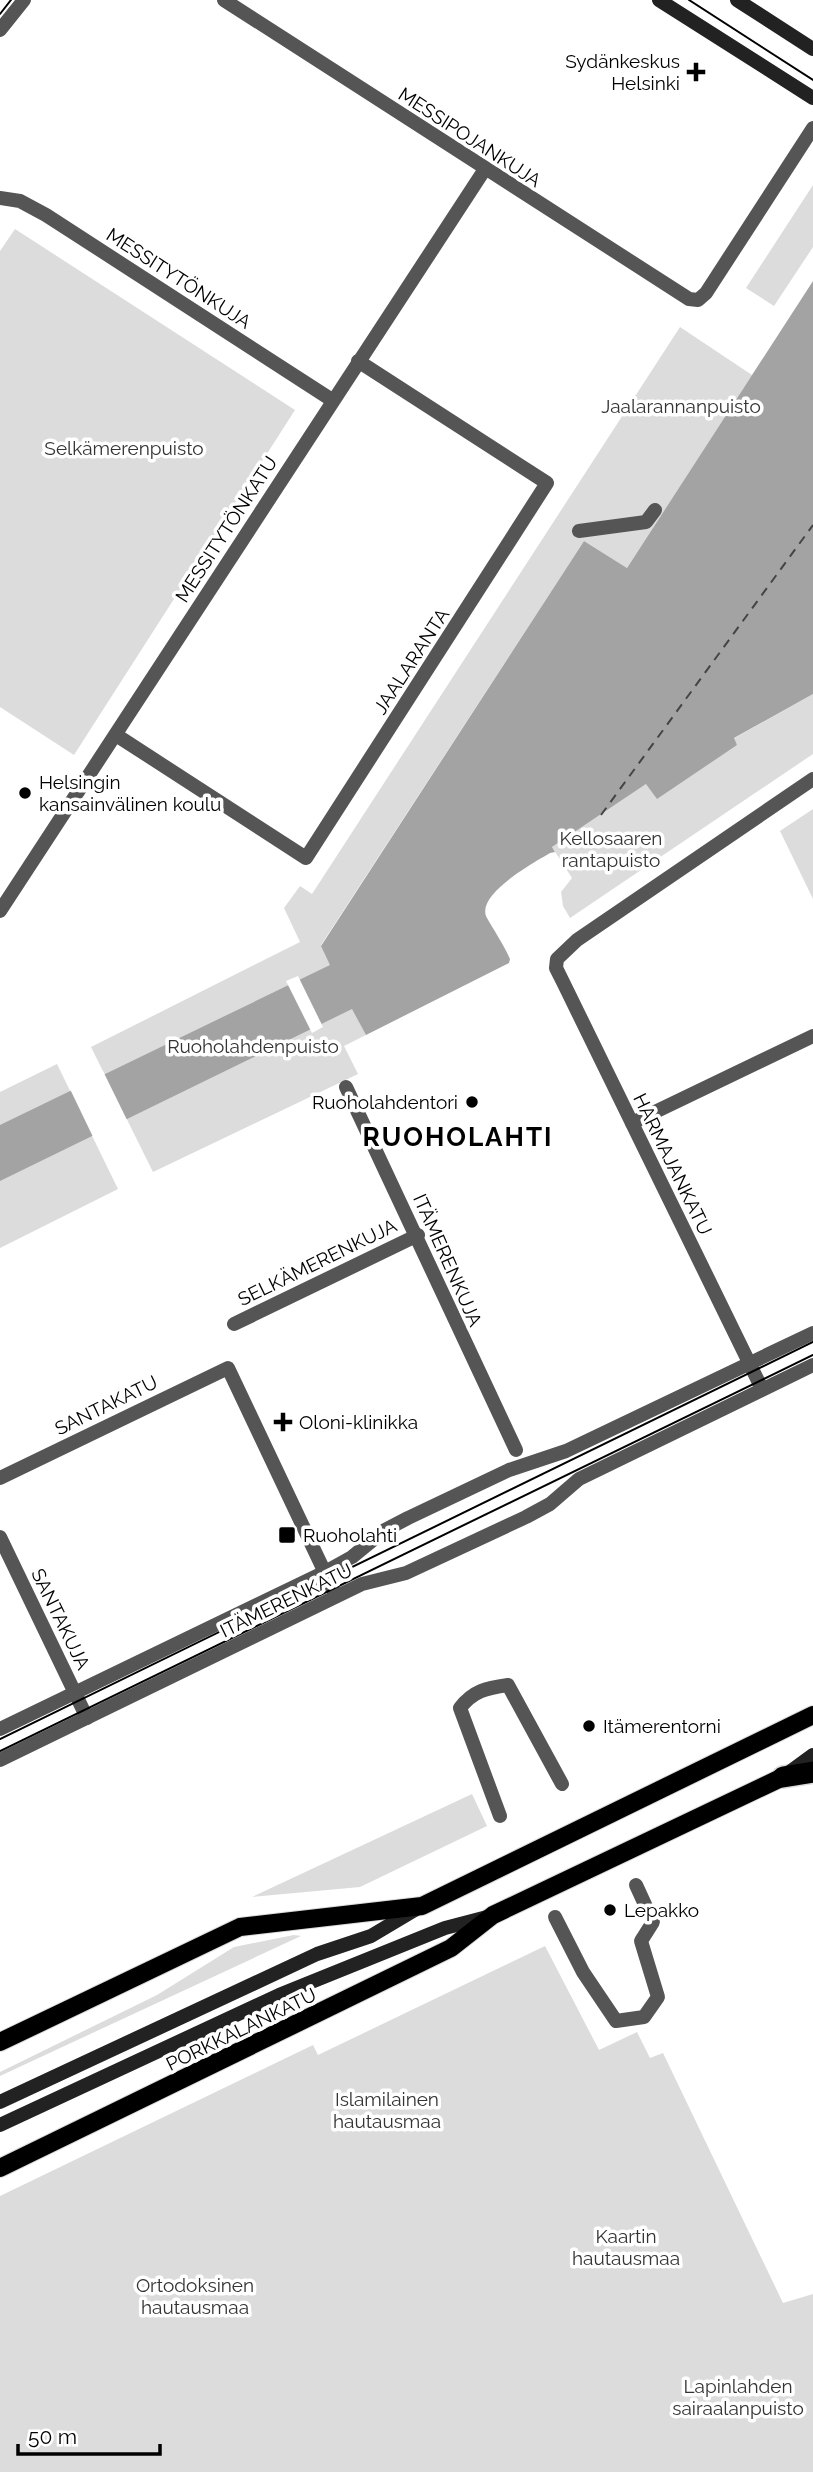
<svg xmlns="http://www.w3.org/2000/svg" width="813" height="2472" font-family="Raleway,sans-serif">
	<rect width="100%" height="100%" fill="#fff"/>
	<g fill="#dcdcdc">
		<path d="M 813,185 L 813,247 L 774,306 L 746,288 Z"/>
		<path d="M 15,229 L 295,410 L 74,755 L 0,707 L 0,251 Z"/>
		<path d="M 680,327 L 752,375 L 627,568 L 584,541 L 321,945 L 366,1035 L 344,1046 L 358,1074 L 153,1172 L 91,1047 L 300,942 L 284,908 L 300,886 L 312,894 Z"/>
		<path d="M 813,694 L 813,754 L 570,918 L 563,906 L 561,892 L 572,878 L 552,847 L 646,784 L 737,745 L 733,739 Z"/>
		<path d="M 813,809 L 813,899 L 780,831 Z"/>
		<path d="M 57,1064 L 118,1189 L 0,1248 L 0,1092 Z"/>
		<path d="M 472,1794 L 487,1826 L 360,1887 L 252,1897 Z"/>
		<path d="M 294,1935 L 301,1936 L 0,2076 L 0,2072 L 157,1995 L 234,1947 Z"/>
		<path d="M 545,1946 L 599,2050 L 637,2032 L 650,2058 L 663,2053 L 783,2303 L 813,2294 L 813,2472 L 0,2472 L 0,2196 L 313,2045 L 318,2055 Z"/>
	</g>
	<path fill="#a3a3a3" d="M 813,281 L 813,694 L 734,738 L 737,745 L 657,799 L 646,784 L 552,847 L 555,852 L 550,853 C 535,862 474,895 487,918 C 493,929 503,943 510,959 L 509,963 L 366,1035 L 352,1009 L 0,1181 L 0,1125 L 330,965 L 321,946 L 584,541 L 627,568 Z"/>
	<g fill="#fff">
		<path d="M 298,976 L 323,1027 L 312,1033 L 286,981 Z"/>
		<path d="M 103,1071 L 128,1122 L 94,1139 L 69,1087 Z"/>
	</g>
	<g fill="none" stroke-linecap="round" stroke-linejoin="round">
		<path stroke="#444" stroke-width="2" stroke-dasharray="9 7" stroke-linecap="butt" d="M 601,815 L 813,525"/>
		<g stroke="#dbdbdb" stroke-width="20">
			<g id="primary">
				<path d="M 0,2042 L 240,1927 L 422,1906 L 813,1715"/>
				<path d="M 0,2168 L 451,1948 L 493,1915 L 783,1777"/>
			</g>
		</g>
		<g stroke="#dbdbdb" stroke-width="24">
			<path id="motorway" d="M 783,1777 L 813,1772"/>
		</g>
		<g stroke="#555" stroke-width="14">
			<path d="M 579,531 L 646,522 L 655,510"/>
			<path d="M 346,1087 L 516,1450"/>
			<path d="M 234,1324 L 418,1235"/>
			<path d="M 500,1816 L 460,1708 C 473,1691 486,1688 508,1685 L 562,1784"/>
			<path d="M 555,1917 L 583,1972 L 616,2021 L 644,2017 L 658,1997 L 641,1941 L 653,1922 L 636,1885"/>
		</g>
		<g stroke="#555" stroke-width="14">
			<path d="M 224,0 L 689,299 L 698,300 L 706,293 L 813,128"/>
			<path d="M 0,198 L 20,201 L 46,215 L 332,400"/>
			<path d="M 116,735 L 306,858 L 547,483 L 358,361"/>
			<path d="M 0,911 L 485,169"/>
			<path d="M 632,1123 L 813,1036"/>
			<path d="M 762,1389 L 563,982 L 556,968 L 557,959 L 577,940 L 813,779"/>
			<path d="M 0,1478 L 228,1368 L 336,1596"/>
			<path d="M 0,1537 L 87,1718"/>
		</g>
		<g stroke="#555" stroke-width="14">
			<path d="M 0,30 L 24,0"/>
			<path d="M 0,1729 L 325,1572 L 352,1557 L 385,1530 L 408,1518 L 509,1470 L 566,1451 L 813,1333"/>
			<path d="M 0,1760 L 362,1584 L 406,1573 L 526,1517 L 550,1504 L 579,1479 L 813,1365"/>
		</g>
		<g stroke="#222" stroke-width="14">
			<path d="M 659,0 L 813,98"/>
			<path d="M 737,0 L 813,49"/>
			<path d="M 787,1774 L 813,1755"/>
			<path d="M 0,2102 L 317,1954 L 371,1936 L 418,1908"/>
			<path d="M 0,2125 L 279,1995 L 445,1928 L 487,1917"/>
		</g>
		<use href="#primary" stroke="#000" stroke-width="18"/>
		<use href="#motorway" stroke="#000" stroke-width="21"/>
		<g stroke="#000" stroke-width="2">
			<path d="M 689,0 L 813,80"/>
			<path d="M 0,14 L 11,0"/>
			<path d="M 0,1739 L 813,1342"/>
			<path d="M 0,1751 L 813,1355"/>
		</g>
	</g>
	<g fill="#000" stroke="#fff" stroke-width="2.5">
		<path d="M692.5 61.5h7v7h7v7h-7v7h-7v-7h-7v-7h7z"/>
		<circle cx="25" cy="793" r="7"/>
		<circle cx="472" cy="1102" r="7"/>
		<path d="M279.5 1411.5h7v7h7v7h-7v7h-7v-7h-7v-7h7z"/>
		<rect x="278" y="1526" width="18" height="18" rx="3.5"/>
		<circle cx="589" cy="1726" r="7"/>
		<circle cx="610" cy="1910" r="7"/>
	</g>
	<g text-anchor="middle" stroke-width="7" stroke-linejoin="round" paint-order="stroke">
		<g font-size="19" fill="#000" stroke="#fff" text-anchor="start">
			<text x="680" y="68" text-anchor="end">Sydänkeskus<tspan x="680" dy="22">Helsinki</tspan></text>
			<text x="39" y="789">Helsingin<tspan x="39" dy="22">kansainvälinen koulu</tspan></text>
			<text x="458" y="1109" text-anchor="end">Ruoholahdentori</text>
			<text x="299" y="1429">Oloni-klinikka</text>
			<text x="303" y="1542">Ruoholahti</text>
			<text x="603" y="1733">Itämerentorni</text>
			<text x="624" y="1917">Lepakko</text>
		</g>
		<g font-size="19" fill="#000" stroke="#fff">
			<text transform="translate(470 137) rotate(33)" y="7">MESSIPOJANKUJA</text>
			<text transform="translate(179 278) rotate(33)" y="7">MESSITYTÖNKUJA</text>
			<text transform="translate(226 529) rotate(-57)" y="7">MESSITYTÖNKATU</text>
			<text transform="translate(411 661) rotate(-57)" y="7">JAALARANTA</text>
			<text transform="translate(673 1164) rotate(64)" y="7">HARMAJANKATU</text>
			<text transform="translate(448 1260) rotate(66)" y="7">ITÄMERENKUJA</text>
			<text transform="translate(317 1262) rotate(-26)" y="7">SELKÄMERENKUJA</text>
			<text transform="translate(106 1405) rotate(-26)" y="7">SANTAKATU</text>
			<text transform="translate(286 1600) rotate(-26)" y="7">ITÄMERENKATU</text>
			<text transform="translate(61 1619) rotate(64)" y="7">SANTAKUJA</text>
			<text transform="translate(241 2029) rotate(-26)" y="7">PORKKALANKATU</text>
		</g>
		<g font-size="19" fill="#333" stroke="#fff">
			<text x="681" y="413">Jaalarannanpuisto</text>
			<text x="124" y="455">Selkämerenpuisto</text>
			<text x="611" y="845">Kellosaaren<tspan x="611" dy="22">rantapuisto</tspan></text>
			<text x="253" y="1053">Ruoholahdenpuisto</text>
			<text x="387" y="2106">Islamilainen<tspan x="387" dy="22">hautausmaa</tspan></text>
			<text x="626" y="2243">Kaartin<tspan x="626" dy="22">hautausmaa</tspan></text>
			<text x="195" y="2292">Ortodoksinen<tspan x="195" dy="22">hautausmaa</tspan></text>
			<text x="738" y="2393">Lapinlahden<tspan x="738" dy="22">sairaalanpuisto</tspan></text>
		</g>
		<g font-size="26" font-weight="bold" letter-spacing="2" fill="#000" stroke="#fff">
			<text x="458" y="1146">RUOHOLAHTI</text>
		</g>
	</g>
	<path d="M18 2444v10h142v-10" fill="none" stroke="#000000" stroke-width="3.5"/>
	<text x="28" y="2444" font-size="21" fill="#000000" stroke="#ffffff" stroke-width="5" paint-order="stroke">50 m</text>
</svg>
